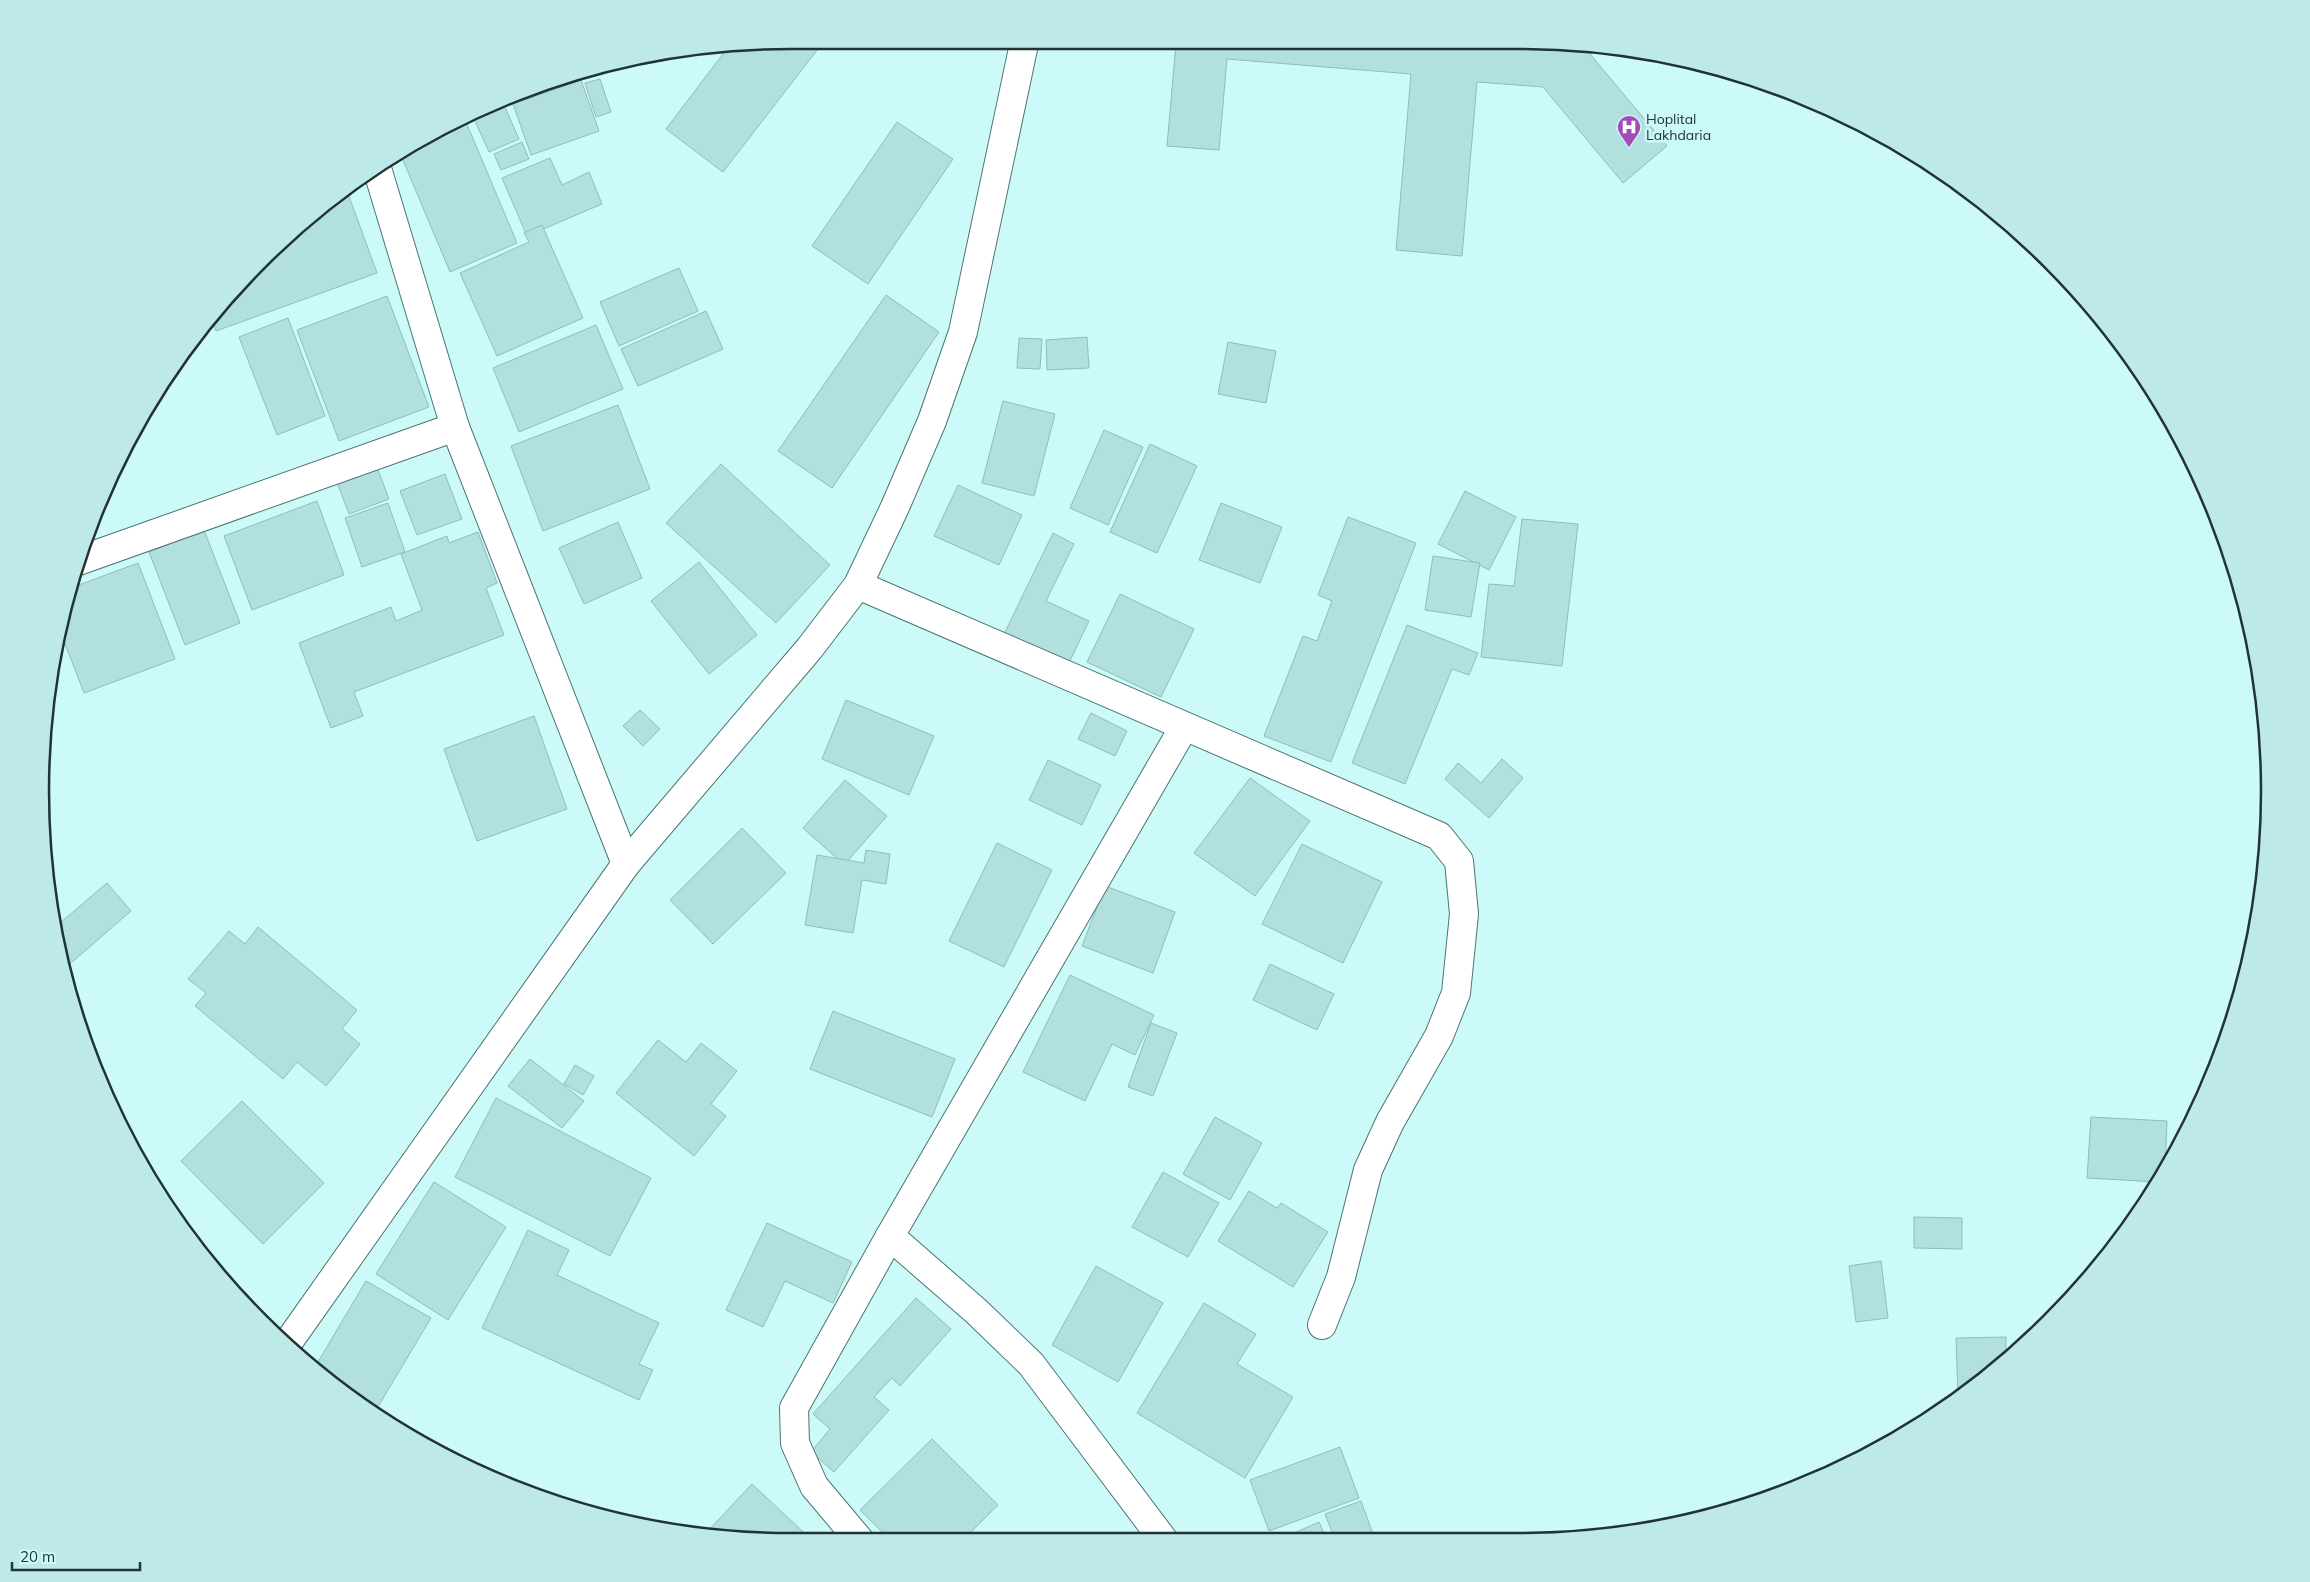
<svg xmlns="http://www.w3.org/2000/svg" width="2310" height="1582" font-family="Mulish,sans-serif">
	<rect width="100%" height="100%" fill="#cbfaf8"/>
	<g fill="#b2e0de" stroke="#90bdbb">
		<path d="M 1519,40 L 1587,47 L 1585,48 L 1667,146 L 1623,183 L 1543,87 L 1477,82 L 1462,256 L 1396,250 L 1411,74 L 1227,59 L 1219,150 L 1167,146 L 1176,43 Z"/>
		<path d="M 821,45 L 723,172 L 666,129 L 729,46 Z"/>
		<path d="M 587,69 L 500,101 L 500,99 L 503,97 Z"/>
		<path d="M 600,79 L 611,112 L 596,117 L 585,83 Z"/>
		<path d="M 581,80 L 599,131 L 531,155 L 513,104 Z"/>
		<path d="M 504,105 L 519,139 L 489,152 L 474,119 Z"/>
		<path d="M 466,122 L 517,243 L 450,272 L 400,153 Z"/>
		<path d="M 897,122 L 953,159 L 868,284 L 812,246 Z"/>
		<path d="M 522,142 L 529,159 L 501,170 L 494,154 Z"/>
		<path d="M 550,158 L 562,185 L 589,172 L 602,204 L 527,236 L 502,178 Z"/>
		<path d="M 346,188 L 377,273 L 216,331 L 211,317 L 226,296 L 296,226 Z"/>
		<path d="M 542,225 L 583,318 L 497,356 L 460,273 L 529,242 L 524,233 Z"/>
		<path d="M 679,268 L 698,311 L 619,346 L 600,302 Z"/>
		<path d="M 886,295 L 939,332 L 832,488 L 778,451 Z"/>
		<path d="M 387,296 L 429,407 L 339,441 L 297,330 Z"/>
		<path d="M 706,311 L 723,349 L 638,386 L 621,349 Z"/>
		<path d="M 288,318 L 325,416 L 277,435 L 239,337 Z"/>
		<path d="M 596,325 L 623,389 L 519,432 L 493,368 Z"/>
		<path d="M 1087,337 L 1089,368 L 1047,370 L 1046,340 Z"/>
		<path d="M 1019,338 L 1042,339 L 1040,369 L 1017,368 Z"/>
		<path d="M 1228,342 L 1276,351 L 1266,403 L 1218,394 Z"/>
		<path d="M 1003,401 L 1055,414 L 1034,496 L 982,483 Z"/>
		<path d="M 618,405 L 650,489 L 543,531 L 511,446 Z"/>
		<path d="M 1104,430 L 1143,447 L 1108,525 L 1070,508 Z"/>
		<path d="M 1150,444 L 1197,466 L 1157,553 L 1110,532 Z"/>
		<path d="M 375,462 L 389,499 L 349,514 L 335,477 Z"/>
		<path d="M 721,464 L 830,565 L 776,623 L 666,523 Z"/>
		<path d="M 445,474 L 462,519 L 417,535 L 400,491 Z"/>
		<path d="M 958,485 L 1022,515 L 999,565 L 934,536 Z"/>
		<path d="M 1465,491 L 1516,517 L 1489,570 L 1438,544 Z"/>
		<path d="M 317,501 L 344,575 L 252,610 L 224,536 Z"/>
		<path d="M 388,503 L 405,552 L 362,567 L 345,518 Z"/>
		<path d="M 1221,503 L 1282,527 L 1260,583 L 1199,560 Z"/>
		<path d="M 1348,517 L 1416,543 L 1331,762 L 1264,736 L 1303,636 L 1317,641 L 1332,601 L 1318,595 Z"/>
		<path d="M 1522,519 L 1578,524 L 1562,666 L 1481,657 L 1489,584 L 1514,586 Z"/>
		<path d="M 618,522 L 642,578 L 584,604 L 559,548 Z"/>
		<path d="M 204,530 L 240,623 L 185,645 L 149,552 Z"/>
		<path d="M 478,532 L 497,583 L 486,588 L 504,635 L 354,692 L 363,716 L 331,728 L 299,643 L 391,607 L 396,621 L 422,610 L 401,554 L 447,536 L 449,543 Z"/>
		<path d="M 1053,533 L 1074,544 L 1046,601 L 1089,621 L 1068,665 L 1004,634 Z"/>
		<path d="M 1433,556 L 1480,563 L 1471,617 L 1425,610 Z"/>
		<path d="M 699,562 L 757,635 L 709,674 L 651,601 Z"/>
		<path d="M 138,563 L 175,659 L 84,693 L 59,628 L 68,589 Z"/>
		<path d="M 1120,594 L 1194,629 L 1161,697 L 1087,662 Z"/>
		<path d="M 1407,625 L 1478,653 L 1469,675 L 1452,669 L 1405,784 L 1352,763 Z"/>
		<path d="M 846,700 L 934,736 L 909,795 L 822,759 Z"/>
		<path d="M 640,710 L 660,729 L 643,746 L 623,726 Z"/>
		<path d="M 1091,713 L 1127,731 L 1115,756 L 1078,739 Z"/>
		<path d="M 534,716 L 567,809 L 477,841 L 444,749 Z"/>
		<path d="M 1502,759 L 1523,778 L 1489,818 L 1445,779 L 1458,763 L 1481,783 Z"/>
		<path d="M 1048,760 L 1101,785 L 1082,825 L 1029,800 Z"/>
		<path d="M 1250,778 L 1310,821 L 1255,896 L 1194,853 Z"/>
		<path d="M 845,780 L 887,816 L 844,865 L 803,828 Z"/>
		<path d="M 742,828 L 786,873 L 713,944 L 670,900 Z"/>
		<path d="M 997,843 L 1052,870 L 1004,967 L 949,941 Z"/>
		<path d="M 1302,844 L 1382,882 L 1343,963 L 1262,924 Z"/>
		<path d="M 866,850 L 890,854 L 886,884 L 862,880 L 853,933 L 805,925 L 817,855 L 864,863 Z"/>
		<path d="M 107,883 L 131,911 L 63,970 L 53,929 Z"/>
		<path d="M 1105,886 L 1175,912 L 1153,973 L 1082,946 Z"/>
		<path d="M 258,927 L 357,1010 L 342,1029 L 360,1044 L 326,1086 L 297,1062 L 283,1079 L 195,1006 L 206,993 L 188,979 L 229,931 L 245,944 Z"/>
		<path d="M 1270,964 L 1334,994 L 1317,1030 L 1253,1000 Z"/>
		<path d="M 1070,975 L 1154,1015 L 1135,1055 L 1112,1044 L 1085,1101 L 1023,1072 Z"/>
		<path d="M 833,1011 L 955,1059 L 932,1117 L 810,1069 Z"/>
		<path d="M 1151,1023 L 1177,1033 L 1153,1096 L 1128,1087 Z"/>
		<path d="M 658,1040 L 686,1062 L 701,1043 L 737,1071 L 711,1104 L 726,1116 L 694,1156 L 616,1093 Z"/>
		<path d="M 530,1059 L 584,1101 L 562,1128 L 508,1086 Z"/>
		<path d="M 575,1065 L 594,1076 L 583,1095 L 564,1084 Z"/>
		<path d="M 496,1098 L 651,1178 L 610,1256 L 455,1177 Z"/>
		<path d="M 242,1101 L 324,1183 L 263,1244 L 181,1161 Z"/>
		<path d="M 1215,1117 L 1262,1143 L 1230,1200 L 1183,1174 Z"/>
		<path d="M 2091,1117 L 2167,1121 L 2165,1169 L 2157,1182 L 2087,1178 Z"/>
		<path d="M 1163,1172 L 1219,1203 L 1188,1257 L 1132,1227 Z"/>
		<path d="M 434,1182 L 506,1227 L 448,1320 L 376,1274 Z"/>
		<path d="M 1249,1191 L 1277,1208 L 1281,1203 L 1328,1232 L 1293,1287 L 1218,1241 Z"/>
		<path d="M 1914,1217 L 1962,1218 L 1962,1249 L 1914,1248 Z"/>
		<path d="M 767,1223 L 852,1262 L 833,1303 L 785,1281 L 763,1327 L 726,1310 Z"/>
		<path d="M 528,1230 L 569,1250 L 557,1275 L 659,1323 L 639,1364 L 653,1370 L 639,1400 L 482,1328 Z"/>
		<path d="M 1881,1261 L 1888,1318 L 1856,1322 L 1849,1266 Z"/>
		<path d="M 1096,1266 L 1163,1303 L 1118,1382 L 1052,1345 Z"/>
		<path d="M 366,1281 L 431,1318 L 373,1415 L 315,1367 Z"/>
		<path d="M 916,1298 L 951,1329 L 900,1386 L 892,1378 L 874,1397 L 889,1410 L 834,1472 L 811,1452 L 830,1429 L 813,1414 Z"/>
		<path d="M 1204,1303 L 1256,1334 L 1237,1364 L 1293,1397 L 1245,1478 L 1137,1413 Z"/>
		<path d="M 2006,1337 L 2006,1358 L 1958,1398 L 1956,1338 Z"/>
		<path d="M 932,1439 L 998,1505 L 961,1542 L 892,1542 L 860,1510 Z"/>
		<path d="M 1340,1447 L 1359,1498 L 1269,1531 L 1250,1480 Z"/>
		<path d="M 752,1484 L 814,1542 L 791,1542 L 705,1534 Z"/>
		<path d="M 1361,1501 L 1376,1542 L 1336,1542 L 1325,1514 Z"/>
		<path d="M 1319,1522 L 1328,1542 L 1296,1542 L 1292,1534 Z"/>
	</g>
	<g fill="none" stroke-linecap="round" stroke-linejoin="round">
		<g stroke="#4a7574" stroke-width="30">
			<g id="street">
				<path d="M 376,165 L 455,427 L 626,864"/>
				<path d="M 78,561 L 455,427"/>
				<path d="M 858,585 L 1439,836 L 1459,861 L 1464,914 L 1456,993 L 1439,1036 L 1390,1122 L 1368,1170 L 1341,1277 L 1322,1325"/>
				<path d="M 890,1236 L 976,1311 L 1031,1364 L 1165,1542"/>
				<path d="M 861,1542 L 814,1486 L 795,1443 L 794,1408 L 890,1236 L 1184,727"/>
			</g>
		</g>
		<g stroke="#4a7574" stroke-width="30">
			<path id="secondary" d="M 287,1344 L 626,864 L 809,649 L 858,585 L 895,507 L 932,421 L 963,332 L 1024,44"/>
		</g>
		<use href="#street" stroke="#fff" stroke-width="28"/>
		<use href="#secondary" stroke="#fff" stroke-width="28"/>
	</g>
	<defs>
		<g id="hospital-pin" transform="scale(1.25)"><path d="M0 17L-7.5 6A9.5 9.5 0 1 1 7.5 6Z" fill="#a34bb8" stroke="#cbfaf8"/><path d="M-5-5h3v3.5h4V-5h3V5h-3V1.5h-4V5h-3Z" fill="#fff"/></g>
	</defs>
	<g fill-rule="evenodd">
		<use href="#hospital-pin" x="1629" y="127"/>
	</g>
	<g text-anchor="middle" stroke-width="5" stroke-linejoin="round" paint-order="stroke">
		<g font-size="14" fill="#213333" stroke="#cbfaf8" text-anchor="start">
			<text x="1646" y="124">Hoplital<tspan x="1646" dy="16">Lakhdaria</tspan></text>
		</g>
	</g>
	<path d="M0 0H2310V1582H0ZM791 49H1519A742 742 0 0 1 2261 791V791A742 742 0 0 1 1519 1533H791A742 742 0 0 1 49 791V791A742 742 0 0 1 791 49Z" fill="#bdeae8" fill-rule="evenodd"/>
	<path fill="none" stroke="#213333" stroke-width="2.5" d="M791 49H1519A742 742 0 0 1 2261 791V791A742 742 0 0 1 1519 1533H791A742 742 0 0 1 49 791V791A742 742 0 0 1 791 49Z"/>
	<path d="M12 1562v8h128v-8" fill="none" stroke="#213333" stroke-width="2.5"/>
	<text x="20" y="1562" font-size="15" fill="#213333" stroke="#cbfaf8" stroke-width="4" paint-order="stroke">20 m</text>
</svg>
